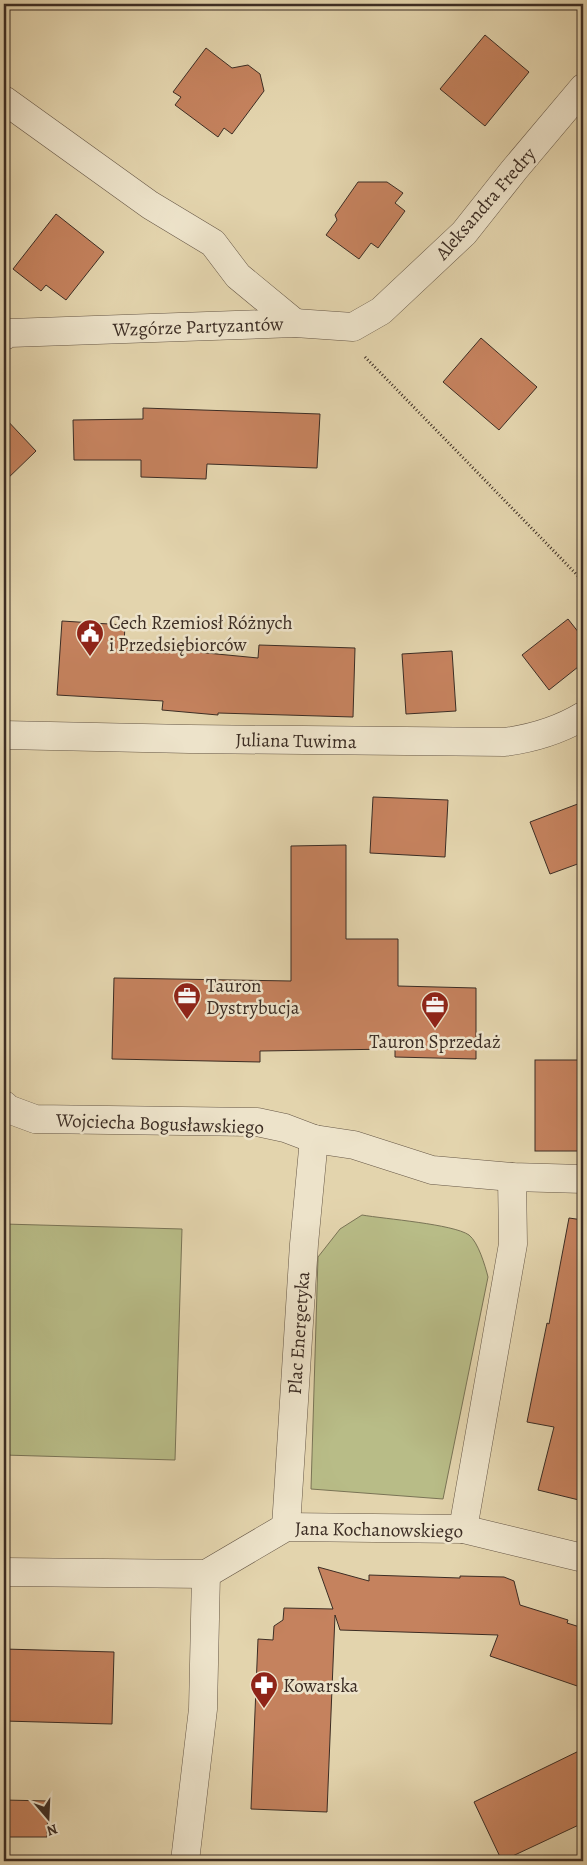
<svg xmlns="http://www.w3.org/2000/svg" width="587" height="1865" font-family="Alegreya,serif">
	<rect width="100%" height="100%" fill="#e3d4ad"/>
	<filter id="stains"><feTurbulence type="fractalNoise" baseFrequency=".004" numOctaves="4"/><feColorMatrix values="0 0 0 0 .2 0 0 0 0 .09 0 0 0 0 .02 0 0 0 .5 -.17"/></filter>
	<radialGradient id="worn" r=".72"><stop offset=".6" stop-color="#630" stop-opacity="0"/><stop offset="1" stop-color="#630" stop-opacity=".3"/></radialGradient>
	<g fill="#b8bc87" stroke="#7a7456">
		<path d="M 362,1215 C 385,1219 453,1224 469,1235 C 478,1242 485,1265 488,1277 L 443,1499 L 311,1489 L 318,1257 L 340,1229 Z"/>
		<path d="M 4,1224 L 182,1229 L 175,1460 L 4,1455 Z"/>
	</g>
	<g fill="#c5825e" stroke="#3c2d24">
		<path d="M 485,35 L 529,72 L 485,126 L 440,89 Z"/>
		<path d="M 206,48 L 232,68 L 248,65 L 260,74 L 264,91 L 232,134 L 224,128 L 218,137 L 175,105 L 181,97 L 173,92 Z"/>
		<path d="M 358,182 L 387,182 L 403,193 L 395,203 L 405,211 L 378,248 L 371,243 L 359,259 L 326,235 L 337,220 L 335,215 Z"/>
		<path d="M 56,214 L 104,252 L 66,300 L 46,285 L 41,291 L 13,269 Z"/>
		<path d="M 481,338 L 537,387 L 499,430 L 443,382 Z"/>
		<path d="M 143,408 L 320,414 L 317,468 L 207,464 L 206,479 L 141,477 L 141,460 L 74,460 L 73,420 L 143,419 Z"/>
		<path d="M 4,417 L 36,451 L 4,482 Z"/>
		<path d="M 568,619 L 583,638 L 583,663 L 549,690 L 522,655 Z"/>
		<path d="M 62,621 L 125,625 L 124,645 L 258,658 L 259,645 L 355,648 L 353,717 L 218,713 L 218,715 L 162,710 L 163,701 L 57,695 Z"/>
		<path d="M 452,651 L 456,711 L 406,714 L 402,654 Z"/>
		<path d="M 373,797 L 448,800 L 445,857 L 370,853 Z"/>
		<path d="M 583,802 L 583,862 L 550,874 L 530,822 Z"/>
		<path d="M 346,845 L 346,939 L 398,939 L 398,986 L 476,988 L 476,1059 L 395,1057 L 395,1049 L 260,1051 L 260,1062 L 112,1059 L 114,978 L 291,981 L 291,846 Z"/>
		<rect x="535" y="1060" width="48" height="91"/>
		<path d="M 569,1218 L 583,1220 L 583,1501 L 538,1490 L 554,1427 L 527,1422 L 547,1323 L 549,1324 Z"/>
		<path d="M 318,1567 L 369,1581 L 369,1575 L 460,1578 L 460,1576 L 504,1577 L 514,1581 L 520,1605 L 568,1620 L 567,1623 L 583,1628 L 583,1688 L 490,1656 L 498,1635 L 340,1630 L 335,1615 L 327,1812 L 251,1809 L 258,1639 L 273,1640 L 274,1626 L 283,1620 L 284,1608 L 333,1609 Z"/>
		<path d="M 4,1649 L 114,1652 L 112,1724 L 4,1721 Z"/>
		<path d="M 583,1749 L 583,1823 L 502,1861 L 474,1802 Z"/>
		<path d="M 4,1800 L 48,1801 L 47,1837 L 4,1837 Z"/>
	</g>
	<g fill="none" stroke-linecap="round" stroke-linejoin="round">
		<g stroke="#665746" stroke-width="29">
			<g id="street">
				<path d="M 4,100 L 150,205 L 213,243 L 238,276 L 295,323"/>
				<path d="M 4,336 L 10,333 L 295,323 L 353,327 L 381,311 L 464,233 L 514,170 L 583,88"/>
				<path d="M 4,735 L 189,739 L 505,742 C 534,738 558,731 583,716"/>
				<path d="M 4,1105 L 8,1109 L 35,1119 L 257,1122 L 285,1128 L 314,1139 L 354,1145 L 432,1170 L 512,1177 L 583,1179"/>
				<path d="M 286,1527 L 304,1244 L 314,1139"/>
				<path d="M 463,1529 L 513,1244 L 512,1177"/>
				<path d="M 4,1572 L 206,1574 L 286,1527 L 463,1529 L 583,1558"/>
				<path d="M 185,1861 L 203,1709 L 206,1574"/>
			</g>
		</g>
		<path stroke="#3c2d24" stroke-width="3" stroke-dasharray="1 2.5" stroke-linecap="butt" d="M 365,357 L 583,581"/>
		<use href="#street" stroke="#ede3ca" stroke-width="28"/>
	</g>
	<defs>
		<g id="civic-pin" transform="scale(1.4375)"><path d="M0 17L-7.5 6A9.5 9.5 0 1 1 7.5 6Z" fill="#8f2418" stroke="#ede3ca"/><path d="M-.6-6.5H3V-4.5H.6V-3L4-1V1h2V6H-6V1h2V-1L-.6-3ZM-1.2 2.5V6h2.4V2.5Z" fill="#fff"/></g>
		<g id="office-pin" transform="scale(1.4375)"><path d="M0 17L-7.5 6A9.5 9.5 0 1 1 7.5 6Z" fill="#8f2418" stroke="#ede3ca"/><path d="M-6-3h4V-5.5h4V-3h4V5H-6ZM-1-4.5V-3h2v-1.5ZM-6 0V1H6V0Z" fill="#fff"/></g>
		<g id="pharmacy-pin" transform="scale(1.4375)"><path d="M0 17L-7.5 6A9.5 9.5 0 1 1 7.5 6Z" fill="#8f2418" stroke="#ede3ca"/><path d="M-2-6h4v4h4v4h-4v4h-4v-4h-4v-4h4Z" fill="#fff"/></g>
	</defs>
	<g fill-rule="evenodd">
		<use href="#civic-pin" x="90" y="633"/>
		<use href="#office-pin" x="187" y="996"/>
		<use href="#office-pin" x="435" y="1005"/>
		<use href="#pharmacy-pin" x="264" y="1685"/>
	</g>
	<g text-anchor="middle" stroke-width="5" stroke-linejoin="round" paint-order="stroke">
		<g font-size="19" fill="#3c2d24" stroke="#ede3ca">
			<text transform="translate(485 203) rotate(-49)" y="7">Aleksandra Fredry</text>
			<text transform="translate(198 326) rotate(-2)" y="7">Wzgórze Partyzantów</text>
			<text transform="translate(296 740) rotate(1)" y="7">Juliana Tuwima</text>
			<text transform="translate(160 1123) rotate(2)" y="7">Wojciecha Bogusławskiego</text>
			<text transform="translate(298 1333) rotate(-86)" y="7">Plac Energetyka</text>
			<text transform="translate(379 1529) rotate(1)" y="7">Jana Kochanowskiego</text>
		</g>
		<g font-size="19" fill="#3c2d24" stroke="#ede3ca" text-anchor="start">
			<text x="109" y="629">Cech Rzemiosł Różnych<tspan x="109" dy="22">i Przedsiębiorców</tspan></text>
			<text x="206" y="992">Tauron<tspan x="206" dy="22">Dystrybucja</tspan></text>
			<text x="435" y="1048" text-anchor="middle">Tauron Sprzedaż</text>
			<text x="283" y="1692">Kowarska</text>
		</g>
	</g>
	<rect width="587" height="1865" fill="none" stroke="#e3d4ad" stroke-width="20"/>
	<rect x="5" y="5" width="577" height="1855" fill="none" stroke="#3c2d24" stroke-width="2.5"/>
	<rect x="10" y="10" width="567" height="1845" fill="none" stroke="#3c2d24"/>
	<g transform="translate(48 1818) rotate(161)" stroke="#ede3ca" stroke-width="4" paint-order="stroke">
	<path d="M0-4L9 19L0 12L-9 19Z" fill="#3c2d24"/>
	<text y="-8" font-size="14" font-weight="bold" text-anchor="middle" fill="#3c2d24">N</text>
	</g>
	<rect width="100%" height="100%" filter="url(#stains)"/>
	<rect width="100%" height="100%" fill="url(#worn)"/>
</svg>
